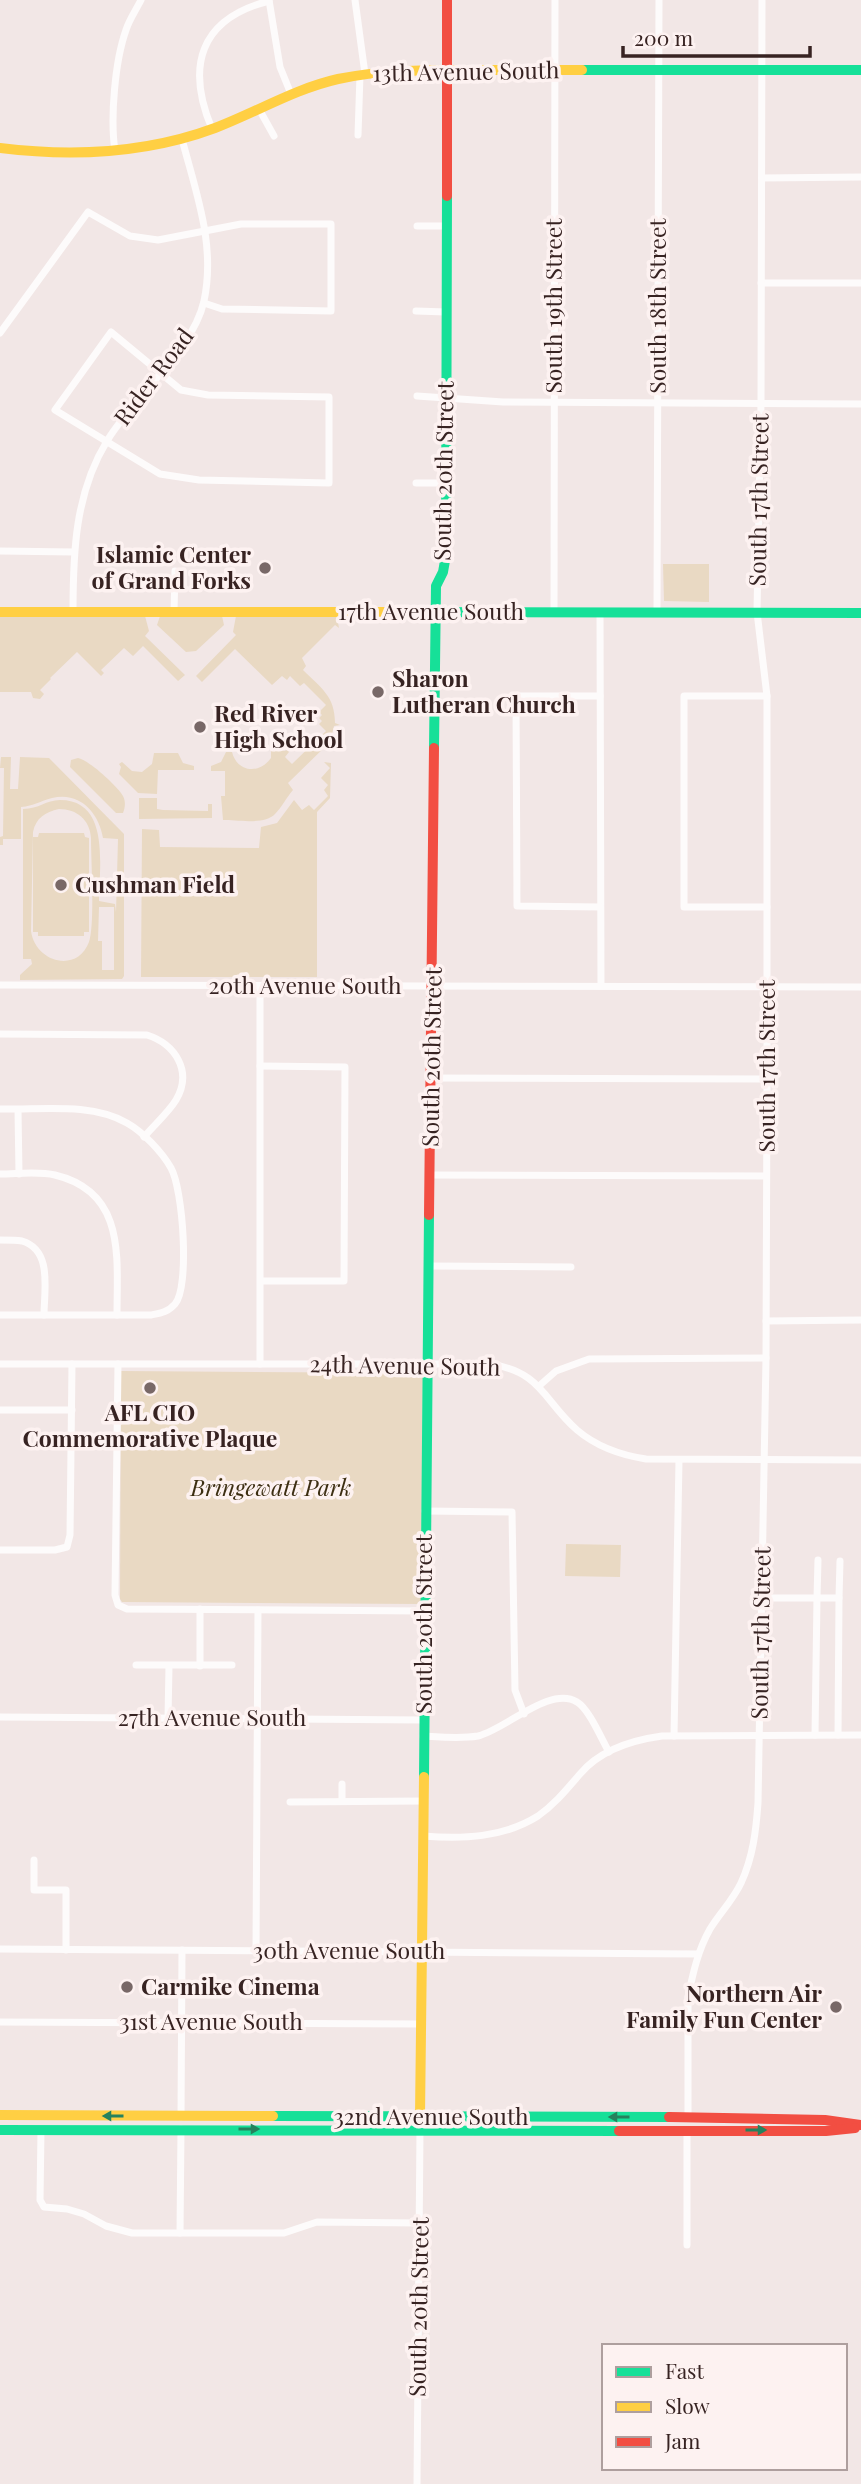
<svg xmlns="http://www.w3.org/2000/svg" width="861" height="2484" font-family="'Playfair Display',serif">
	<rect width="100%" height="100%" fill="#f2e7e6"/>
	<g fill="#e9d9c3" fill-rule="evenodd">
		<path d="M 663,564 L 709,564 L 709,602 L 664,601 Z"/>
		<path d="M 0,616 L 145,616 L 149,631 L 145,636 L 185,675 L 178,681 L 143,646 L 133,656 L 124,648 L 101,670 L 104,673 L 101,676 L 77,652 L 50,678 L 51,679 L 40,690 L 44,694 L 40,699 L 33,698 L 31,692 L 0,692 Z"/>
		<path d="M 160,616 L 222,616 L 224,625 L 196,651 L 186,652 L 157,625 Z"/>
		<path d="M 236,616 L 337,617 L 339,628 L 335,625 L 302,658 L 306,666 L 303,670 C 321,688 335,696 335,723 L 340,725 L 334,726 L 330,742 L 288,783 L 293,790 C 286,798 282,807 275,814 C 265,825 237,820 223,820 L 221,796 L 225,796 L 225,771 L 211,771 L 211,766 L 221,762 L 226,752 L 232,752 C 237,772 259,775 271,758 L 271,747 L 276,743 L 284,751 L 287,750 L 289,752 L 285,757 L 292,764 L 326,731 L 319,724 L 322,721 L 319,718 L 322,715 L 319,712 L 326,705 L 304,683 L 300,686 L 290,676 L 287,680 L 282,676 L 272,685 L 235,649 L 202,682 L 196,676 L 236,635 L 233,632 Z"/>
		<path d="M 154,753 L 178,753 L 183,763 L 194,766 L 194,770 L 158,770 L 157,794 L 138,793 L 119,774 L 121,767 L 119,764 L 122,762 L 132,771 L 142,772 L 152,764 Z"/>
		<path d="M 1,757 L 11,757 L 10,789 L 18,789 L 20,757 L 49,758 L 124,834 L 124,976 L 122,979 L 20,980 L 20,975 L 32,964 L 31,959 L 23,959 L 23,809 C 39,809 46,800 60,800 C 111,800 99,868 99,901 L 115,904 L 116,912 L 118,839 L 103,838 C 99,813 80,791 52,798 C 40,801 34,806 21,807 L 21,839 L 3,839 L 3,845 L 0,845 L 0,837 L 3,836 L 4,768 L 0,768 ZM 59,809 C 77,809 90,820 91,838 C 91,862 95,923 89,942 C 77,974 35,962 31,931 L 33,832 C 36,818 45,812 59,809 ZM 99,907 L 114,907 L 114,970 L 102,970 L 102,941 L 98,941 Z"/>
		<path d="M 78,758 C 89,760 117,786 123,796 C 126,802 125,808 123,813 L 116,813 L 70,767 L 71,760 Z"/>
		<path d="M 324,762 L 331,763 L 330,798 L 317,812 L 317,977 L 141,977 L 142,829 L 159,830 L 160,847 L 259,848 L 261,827 L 277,823 L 294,800 L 302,810 L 309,805 L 314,810 L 328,796 L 324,790 L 328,785 L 321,778 L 330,768 Z"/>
		<path d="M 139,798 L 157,798 L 157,809 L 163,810 L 208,811 L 208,804 L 212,804 L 212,818 L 139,819 Z"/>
		<path d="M 39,833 L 84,833 L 85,837 L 89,838 L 89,932 L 84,932 L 84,936 L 38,936 L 38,932 L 33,932 L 33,837 L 38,837 Z"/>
		<path d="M 121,1371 L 423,1373 L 421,1604 L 122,1602 L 120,1599 Z"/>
		<path d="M 566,1544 L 621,1545 L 620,1577 L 565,1576 Z"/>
	</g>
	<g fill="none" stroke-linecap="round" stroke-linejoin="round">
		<g stroke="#fdfbfb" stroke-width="7">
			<path d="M 269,0 L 280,67 L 291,94"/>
			<path d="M 355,0 L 365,74"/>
			<path d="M 259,109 L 274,136"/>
			<path d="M 212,129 C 186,67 199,19 269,1"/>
			<path d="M 358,135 L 360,75"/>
			<path d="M 115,151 C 110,118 115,61 126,30 C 129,20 136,10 141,0"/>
			<path d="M 762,178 L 861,177"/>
			<path d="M 417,226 L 447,226"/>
			<path d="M 761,283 L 861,283"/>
			<path d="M 416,311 L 446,312"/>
			<path d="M 111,332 L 181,390 L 208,395 L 329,397 L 329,483 L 199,480 L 160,474 L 55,410 Z"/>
			<path d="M 0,333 L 88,212 L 130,236 L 158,240 L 241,224 L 331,224 L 331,311 L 222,309 L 204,303"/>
			<path d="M 417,396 L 503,402 L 861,404"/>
			<path d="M 416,483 L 446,483"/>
			<path d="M 0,551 L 73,552"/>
			<path d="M 73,612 C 73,553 75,493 107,441 C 133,397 193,351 204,301 C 216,245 196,193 182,139"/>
			<path d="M 174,612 L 175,571"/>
			<path d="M 554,612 L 555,0"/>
			<path d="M 600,612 L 601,986"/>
			<path d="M 657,612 L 659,0"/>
			<path d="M 600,696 L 516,696 L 517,906 L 600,907"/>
			<path d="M 767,696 L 684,696 L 684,907 L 767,907"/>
			<path d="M 0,985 L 861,987"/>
			<path d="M 0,1034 L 147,1035 C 175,1044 193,1071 176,1100 C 168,1113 154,1125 144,1137"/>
			<path d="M 260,1066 L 345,1067 L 344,1281 L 261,1281"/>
			<path d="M 432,1078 L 767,1079"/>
			<path d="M 0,1109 C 40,1110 91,1102 127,1123 C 143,1132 162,1152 171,1168 C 183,1189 190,1287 175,1304 C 168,1312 161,1313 151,1315 L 0,1315"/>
			<path d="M 18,1110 L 19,1174"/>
			<path d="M 0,1174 C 17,1174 38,1171 55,1175 C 126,1192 117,1257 117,1315"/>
			<path d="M 431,1175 L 766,1176"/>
			<path d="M 0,1240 C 7,1240 16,1240 22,1241 C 53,1250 44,1291 44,1315"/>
			<path d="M 430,1266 L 571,1267"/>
			<path d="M 766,1321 L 861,1320"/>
			<path d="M 0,1364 L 490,1364 C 542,1372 543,1400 577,1430 C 597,1447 620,1455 646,1459 L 861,1460"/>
			<path d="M 118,1364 L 115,1595 L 118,1605 L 127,1609 L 424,1611"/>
			<path d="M 260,1364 L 260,986"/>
			<path d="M 539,1386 L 556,1371 L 589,1359 L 766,1358"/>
			<path d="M 0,1410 L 72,1410"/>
			<path d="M 425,1511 L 512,1512 L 515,1690 L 524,1714"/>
			<path d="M 0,1550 L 55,1550 L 67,1547 L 70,1535 L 72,1364"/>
			<path d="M 762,1593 L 771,1598 L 817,1598 L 818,1560"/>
			<path d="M 200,1609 L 200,1666"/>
			<path d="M 136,1665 L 232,1665"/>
			<path d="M 0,1717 L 423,1720"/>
			<path d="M 168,1718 L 169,1666"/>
			<path d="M 815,1735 L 817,1598 L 839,1598 L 840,1561"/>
			<path d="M 838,1735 L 839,1598"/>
			<path d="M 423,1736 C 441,1737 460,1739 478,1736 C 505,1730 550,1685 577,1702 C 589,1709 601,1738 609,1752"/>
			<path d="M 674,1736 L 679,1460"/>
			<path d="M 342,1784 L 342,1801"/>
			<path d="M 290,1802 L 423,1801"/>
			<path d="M 423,1836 C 463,1839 503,1838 538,1816 C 555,1804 567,1789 580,1774 C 600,1750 633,1740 662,1736 L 861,1735"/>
			<path d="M 34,1860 L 34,1890 L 66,1890 L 66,1950"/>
			<path d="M 0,1949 L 698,1954"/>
			<path d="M 256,1950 L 258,1610"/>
			<path d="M 0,2022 L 421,2024"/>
			<path d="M 181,2117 L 182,1950"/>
			<path d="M 688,2117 L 688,1997 C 693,1973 698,1950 710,1929 C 720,1913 733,1900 741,1883 C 753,1857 756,1831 758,1803 L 766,1358 L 767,1079 L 767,696 L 757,612 L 761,403 L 762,0"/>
			<path d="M 41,2130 L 40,2200 L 44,2207 L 67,2209 L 84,2214 L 106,2226 L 132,2233 L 284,2233 L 317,2222 L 420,2223"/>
			<path d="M 180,2233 L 181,2129"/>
			<path d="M 687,2245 L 687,2130"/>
			<path d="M 417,2484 L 420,2129"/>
		</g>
		<g stroke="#16e098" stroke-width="10">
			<path d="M 582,70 L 861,70"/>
			<path d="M 385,612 L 861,613"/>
			<path d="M 434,748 L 436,586 L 443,572 L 446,555 L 447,196"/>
			<path d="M 424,1777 L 429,1215"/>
			<path d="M 273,2116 L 669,2117"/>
			<path d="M 0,2130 L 619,2131"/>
		</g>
		<g stroke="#ffcf43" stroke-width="10">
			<path d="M 0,148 C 73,157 145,154 215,128 C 257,112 294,89 338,79 C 381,70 422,70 465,70 C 504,70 543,70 582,70"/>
			<path d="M 0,612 L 385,612"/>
			<path d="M 0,2115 L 273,2116"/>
			<path d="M 420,2116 L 424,1777"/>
		</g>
		<g stroke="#f24e42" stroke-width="10">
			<path d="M 447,196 L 447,0"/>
			<path d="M 429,1215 L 434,748"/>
			<path d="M 669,2117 L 825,2120 L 861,2125"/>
			<path d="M 619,2131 L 826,2131 L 855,2128"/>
		</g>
	</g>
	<defs><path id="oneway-solid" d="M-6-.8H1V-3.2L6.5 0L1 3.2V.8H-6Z" transform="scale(1.75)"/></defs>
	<g fill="#26825d">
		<use href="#oneway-solid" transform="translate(113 2116) rotate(-180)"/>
		<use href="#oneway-solid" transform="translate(619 2117) rotate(-180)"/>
		<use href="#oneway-solid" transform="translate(249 2129)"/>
		<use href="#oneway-solid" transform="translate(756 2130)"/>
	</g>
	<g fill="#786867" stroke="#fdf2f1" stroke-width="2.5">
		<circle cx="265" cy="568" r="7"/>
		<circle cx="378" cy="692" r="7"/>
		<circle cx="200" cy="727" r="7"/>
		<circle cx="61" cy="885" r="7"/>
		<circle cx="150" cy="1388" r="7"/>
		<circle cx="127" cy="1987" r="7"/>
		<circle cx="836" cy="2007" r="7"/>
	</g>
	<g text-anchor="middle" stroke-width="7" stroke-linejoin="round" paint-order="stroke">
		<g font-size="23" fill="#372322" stroke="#fdf2f1">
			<text transform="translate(466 72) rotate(-1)" y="8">13th Avenue South</text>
			<text transform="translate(554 306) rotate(-90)" y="8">South 19th Street</text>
			<text transform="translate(658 306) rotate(-90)" y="8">South 18th Street</text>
			<text transform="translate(154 377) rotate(-53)" y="8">Rider Road</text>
			<text transform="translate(444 471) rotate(-89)" y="8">South 20th Street</text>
			<text transform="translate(759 500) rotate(-89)" y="8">South 17th Street</text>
			<text x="431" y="620">17th Avenue South</text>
			<text x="305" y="994">20th Avenue South</text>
			<text transform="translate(432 1057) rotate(-89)" y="8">South 20th Street</text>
			<text transform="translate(767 1066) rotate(-90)" y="8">South 17th Street</text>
			<text transform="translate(405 1366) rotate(1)" y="8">24th Avenue South</text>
			<text transform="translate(424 1624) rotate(-90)" y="8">South 20th Street</text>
			<text transform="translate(761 1633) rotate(-89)" y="8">South 17th Street</text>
			<text x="212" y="1726">27th Avenue South</text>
			<text x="349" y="1959">30th Avenue South</text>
			<text x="211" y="2030">31st Avenue South</text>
			<text x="431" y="2125">32nd Avenue South</text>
			<text transform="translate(419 2307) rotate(-89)" y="8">South 20th Street</text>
		</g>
		<g font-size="23" font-weight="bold" fill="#372322" stroke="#fdf2f1" text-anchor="start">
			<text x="251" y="563" text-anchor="end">Islamic Center<tspan x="251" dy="26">of Grand Forks</tspan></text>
			<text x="392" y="687">Sharon<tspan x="392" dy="26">Lutheran Church</tspan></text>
			<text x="214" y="722">Red River<tspan x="214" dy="26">High School</tspan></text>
			<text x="75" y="893">Cushman Field</text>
			<text x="150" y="1421" text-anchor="middle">AFL CIO<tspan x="150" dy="26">Commemorative Plaque</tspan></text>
			<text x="141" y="1995">Carmike Cinema</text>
			<text x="822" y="2002" text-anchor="end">Northern Air<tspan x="822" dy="26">Family Fun Center</tspan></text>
		</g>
		<g font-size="23" font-style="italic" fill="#3c2e12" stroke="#fdf2f1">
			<text x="271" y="1496">Bringewatt Park</text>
		</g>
	</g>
	<rect x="602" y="2344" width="245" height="126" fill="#fdf2f1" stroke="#ae9f9e" stroke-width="2"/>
	<rect x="616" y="2367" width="35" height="10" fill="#16e098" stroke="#ae9f9e" stroke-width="2"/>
	<text x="665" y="2379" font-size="21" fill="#372322">Fast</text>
	<rect x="616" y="2402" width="35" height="10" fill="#ffcf43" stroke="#ae9f9e" stroke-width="2"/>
	<text x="665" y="2414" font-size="21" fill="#372322">Slow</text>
	<rect x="616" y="2437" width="35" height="10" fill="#f24e42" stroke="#ae9f9e" stroke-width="2"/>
	<text x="665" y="2449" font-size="21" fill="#372322">Jam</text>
	<path d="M623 46v10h187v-10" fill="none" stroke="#372322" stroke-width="3.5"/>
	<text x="634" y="46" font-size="21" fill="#372322" stroke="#fdf2f1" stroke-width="5" paint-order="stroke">200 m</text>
</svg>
